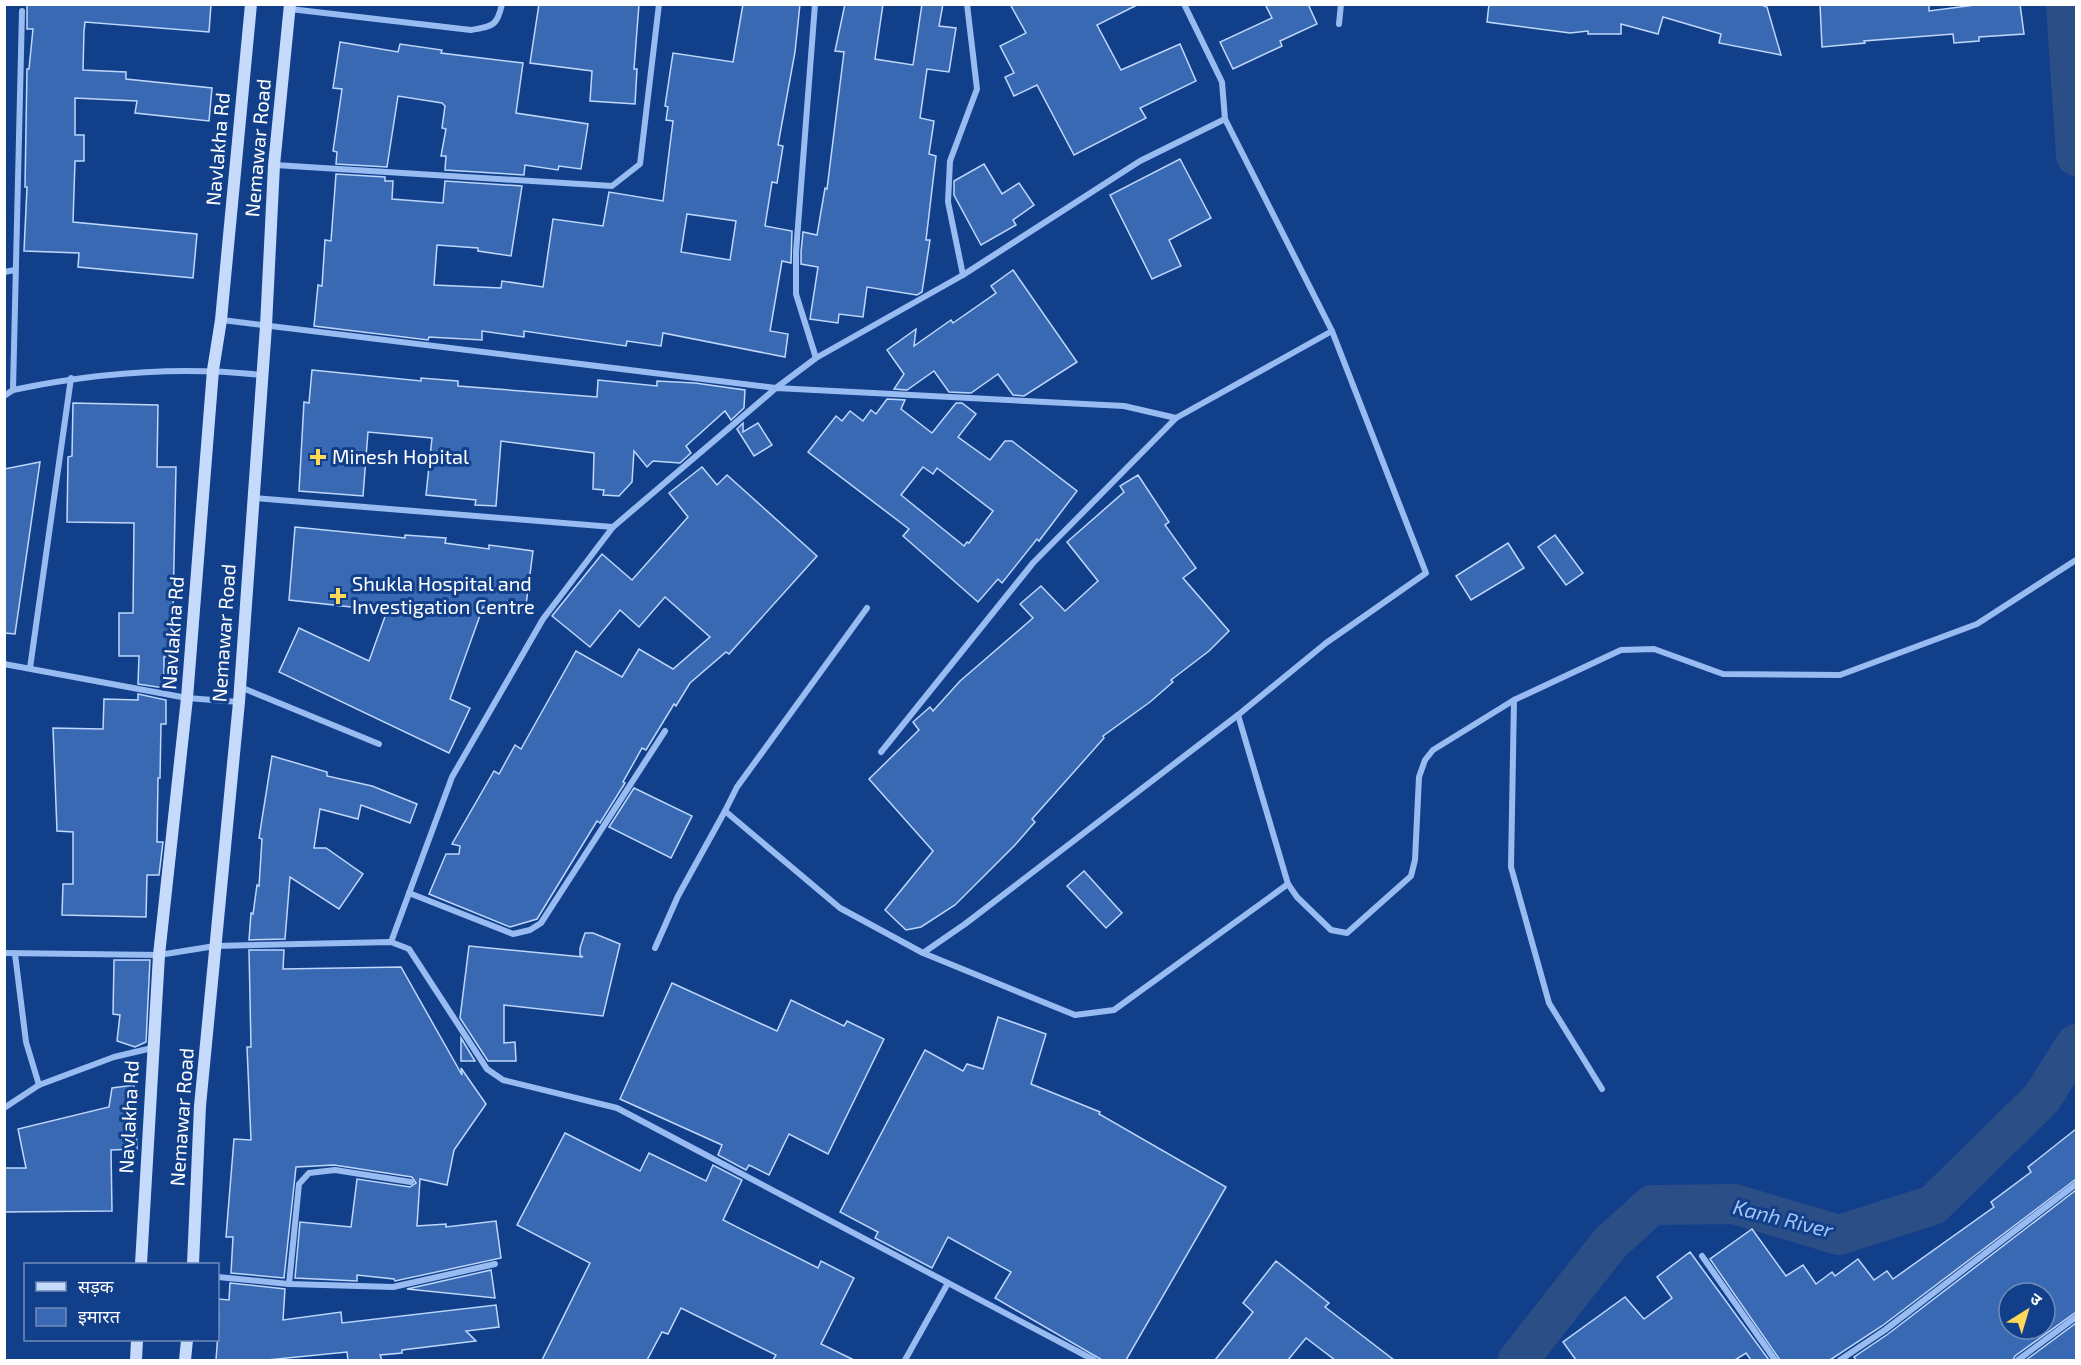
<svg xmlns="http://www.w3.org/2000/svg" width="2081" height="1365" font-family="'Exo 2','Noto Sans Devanagari',sans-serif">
	<rect width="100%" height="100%" fill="#123f8a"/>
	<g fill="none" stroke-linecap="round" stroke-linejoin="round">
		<g stroke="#2c4e86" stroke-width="40">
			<path d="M 2066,4 L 2076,156"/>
			<path d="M 1518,1360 L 1610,1243 L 1652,1205 L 1734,1204 L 1839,1235 L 1933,1205 L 2042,1098 L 2076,1044"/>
		</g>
	</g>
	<g fill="#3a69b3" stroke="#bed7fc" stroke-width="1.5" fill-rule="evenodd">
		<path d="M 27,4 L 211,4 L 209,32 L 85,22 L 84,31 L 83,70 L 126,72 L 126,79 L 212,88 L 209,121 L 135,113 L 137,101 L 75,98 L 75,135 L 84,135 L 84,161 L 75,161 L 73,222 L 197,234 L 193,278 L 78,267 L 79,253 L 24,251 L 27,187 L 25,187 L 27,69 L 29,69 L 33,29 L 27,29 Z"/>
		<path d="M 539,4 L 639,4 L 634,69 L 637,69 L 635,104 L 590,101 L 592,71 L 530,63 Z"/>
		<path d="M 743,4 L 800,4 L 795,52 L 778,145 L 783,146 L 777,183 L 772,182 L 765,226 L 792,231 L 791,263 L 782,261 L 770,331 L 788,334 L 785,357 L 663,333 L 661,346 L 627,341 L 626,346 L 524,331 L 524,337 L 482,331 L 482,340 L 429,337 L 428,340 L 314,326 L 318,285 L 322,286 L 325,240 L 331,241 L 336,174 L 385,177 L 385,181 L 393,181 L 392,199 L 443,203 L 445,181 L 522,186 L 511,256 L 478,251 L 478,248 L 437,245 L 434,285 L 501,288 L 502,281 L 543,287 L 553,219 L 603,226 L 609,192 L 663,201 L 673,121 L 666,120 L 668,107 L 665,106 L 673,53 L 733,62 ZM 687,214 L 736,221 L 730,260 L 681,252 Z"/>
		<path d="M 845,4 L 883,4 L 875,59 L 913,65 L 922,4 L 943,4 L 939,26 L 956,28 L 949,72 L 927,69 L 920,118 L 934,121 L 929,154 L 936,156 L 926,240 L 930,240 L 922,292 L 917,295 L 867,287 L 863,317 L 839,314 L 838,323 L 810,319 L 818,267 L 801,264 L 801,252 L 803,232 L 817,235 L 825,188 L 827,189 L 844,52 L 835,51 Z"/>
		<path d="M 1010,4 L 1139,4 L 1097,25 L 1121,70 L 1180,44 L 1196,81 L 1140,108 L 1146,118 L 1074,155 L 1037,85 L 1014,96 L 1005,77 L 1014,73 L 1000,46 L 1026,33 Z"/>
		<path d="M 1265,4 L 1308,4 L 1317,24 L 1280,41 L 1282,46 L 1233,69 L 1220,42 L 1272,18 Z"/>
		<path d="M 1489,4 L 1759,4 L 1767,7 L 1781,55 L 1719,43 L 1721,34 L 1663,17 L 1658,34 L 1621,24 L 1621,34 L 1588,34 L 1588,31 L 1570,33 L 1487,22 Z"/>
		<path d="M 1820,4 L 1929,4 L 1929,11 L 1983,4 L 2020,4 L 2024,34 L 1979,37 L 1979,41 L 1954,43 L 1953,34 L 1864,41 L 1865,43 L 1822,47 Z"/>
		<path d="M 340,42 L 398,52 L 400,44 L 442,50 L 441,53 L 523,63 L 516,113 L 588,124 L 581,169 L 559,166 L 558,170 L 525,165 L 524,175 L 445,170 L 446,156 L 441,156 L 446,129 L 442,128 L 445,106 L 442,103 L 398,96 L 387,167 L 336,164 L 337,152 L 333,151 L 342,89 L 333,88 Z"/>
		<path d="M 1180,159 L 1211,218 L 1169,240 L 1181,266 L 1152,279 L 1110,195 Z"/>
		<path d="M 984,164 L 1002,194 L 1019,183 L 1034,205 L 1013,220 L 1016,225 L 981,245 L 954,195 L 954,181 Z"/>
		<path d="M 1013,270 L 1077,362 L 1024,396 L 1013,395 L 998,374 L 971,393 L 949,392 L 934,371 L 907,390 L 894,389 L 904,374 L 887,350 L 916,329 L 914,346 L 951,320 L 953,323 L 996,293 L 991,286 Z"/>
		<path d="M 312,370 L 421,381 L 421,378 L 458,381 L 458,386 L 597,397 L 598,380 L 657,386 L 657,381 L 695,383 L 745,390 L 744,408 L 731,420 L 725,411 L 686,446 L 691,453 L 680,463 L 653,461 L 647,467 L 634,451 L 632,482 L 619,496 L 603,495 L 604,490 L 593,489 L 594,453 L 501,441 L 496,506 L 475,505 L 476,500 L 426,495 L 432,438 L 368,432 L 363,496 L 299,491 L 304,402 L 309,403 Z"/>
		<path d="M 887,399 L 905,400 L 901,409 L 932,433 L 956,403 L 962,403 L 976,414 L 958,437 L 990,460 L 1005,441 L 1012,441 L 1077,491 L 1039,541 L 1037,539 L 1002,583 L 998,579 L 978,602 L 903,536 L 909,529 L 808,452 L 836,416 L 842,421 L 850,411 L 863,421 L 871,410 L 876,414 ZM 923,467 L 933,474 L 937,468 L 993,511 L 969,543 L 967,542 L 964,546 L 901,495 Z"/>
		<path d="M 73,403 L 158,405 L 157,467 L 176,467 L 172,657 L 164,657 L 164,688 L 138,684 L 139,656 L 119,656 L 119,613 L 133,613 L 134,523 L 67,522 L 68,457 L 72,456 Z"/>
		<path d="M 743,423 L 743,432 L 758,423 L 772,445 L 754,456 L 737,429 Z"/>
		<path d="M 40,462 L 15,634 L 4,633 L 4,469 Z"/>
		<path d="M 702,467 L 717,485 L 727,475 L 817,556 L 729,654 L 726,652 L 690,683 L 676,706 L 674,704 L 646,750 L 642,748 L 623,782 L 625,783 L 600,823 L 597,821 L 537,919 L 510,927 L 429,894 L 446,854 L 459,854 L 460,846 L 452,844 L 494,771 L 499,774 L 515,745 L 521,749 L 576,651 L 622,677 L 639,649 L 673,669 L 710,637 L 665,597 L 639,627 L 620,610 L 590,647 L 552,616 L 602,554 L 632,580 L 688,517 L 669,493 Z"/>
		<path d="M 1138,475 L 1169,522 L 1165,525 L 1196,568 L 1183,578 L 1229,631 L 1209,651 L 1171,680 L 1173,682 L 1150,702 L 1103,736 L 1104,738 L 1032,819 L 1035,822 L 1015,845 L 955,905 L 921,927 L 906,930 L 885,910 L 933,851 L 869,779 L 919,730 L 913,722 L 930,707 L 933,711 L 960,681 L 1033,618 L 1020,604 L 1041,586 L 1065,611 L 1098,581 L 1067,542 L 1124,492 L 1120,486 Z"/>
		<path d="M 295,527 L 405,538 L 405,535 L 446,538 L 445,543 L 489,549 L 489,545 L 533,551 L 525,613 L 483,607 L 450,699 L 470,708 L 449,753 L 279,672 L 299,628 L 369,661 L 387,611 L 289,600 Z"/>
		<path d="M 1555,535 L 1583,573 L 1566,585 L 1538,547 Z"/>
		<path d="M 1508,543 L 1524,568 L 1471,600 L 1456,576 Z"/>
		<path d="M 138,694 L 166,700 L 166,724 L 161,724 L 160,778 L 158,778 L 157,842 L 163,842 L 159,875 L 147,875 L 146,917 L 62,915 L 63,884 L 73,884 L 73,832 L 57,831 L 53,728 L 103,729 L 104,699 L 138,700 Z"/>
		<path d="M 272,756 L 327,772 L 327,776 L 372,786 L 417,804 L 410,823 L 361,805 L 358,819 L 320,809 L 314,848 L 326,848 L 363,874 L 339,909 L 290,877 L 285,939 L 249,940 L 251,913 L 253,914 L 257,885 L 259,886 L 262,839 L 259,838 Z"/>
		<path d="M 634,788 L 692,816 L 671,858 L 609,827 Z"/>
		<path d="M 1084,871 L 1122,913 L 1106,928 L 1067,886 Z"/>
		<path d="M 585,933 L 593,933 L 620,944 L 603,1016 L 504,1005 L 504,1043 L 515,1042 L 516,1061 L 488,1061 L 460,1018 L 469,946 L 583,957 L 580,955 L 580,948 Z"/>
		<path d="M 249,950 L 284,950 L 283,969 L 401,967 L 462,1075 L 461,1068 L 486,1104 L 454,1150 L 447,1185 L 420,1179 L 417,1226 L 446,1224 L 446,1227 L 496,1221 L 501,1258 L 395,1281 L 394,1279 L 357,1275 L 357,1281 L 295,1278 L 300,1222 L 351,1227 L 357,1179 L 410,1187 L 416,1183 L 412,1177 L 334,1165 L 296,1167 L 284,1278 L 231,1273 L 233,1237 L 226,1237 L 234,1139 L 251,1140 L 247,1047 L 251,1047 Z"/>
		<path d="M 114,960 L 150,960 L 146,1042 L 135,1047 L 117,1041 L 120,1015 L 113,1014 Z"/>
		<path d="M 672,983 L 777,1031 L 791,1000 L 844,1026 L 847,1021 L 884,1039 L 828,1154 L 789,1134 L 769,1175 L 749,1165 L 746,1170 L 718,1155 L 722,1145 L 620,1099 Z"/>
		<path d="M 998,1017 L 1046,1034 L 1031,1084 L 1100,1112 L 1099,1114 L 1226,1187 L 1126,1360 L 1102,1360 L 995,1298 L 1011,1272 L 948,1237 L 932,1268 L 875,1238 L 878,1232 L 840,1212 L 925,1050 L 963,1071 L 967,1064 L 983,1069 Z"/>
		<path d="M 461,1038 L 475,1061 L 461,1061 Z"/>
		<path d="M 134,1085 L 137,1149 L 111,1150 L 112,1211 L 4,1212 L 4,1168 L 26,1168 L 18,1129 L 109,1107 L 112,1088 Z"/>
		<path d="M 2076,1129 L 2076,1179 L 1882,1326 L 1830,1360 L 1780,1360 L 1710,1259 L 1752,1229 L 1786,1276 L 1803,1265 L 1816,1284 L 1832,1272 L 1835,1276 L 1858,1259 L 1874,1280 L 1887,1271 L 1893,1279 L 1994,1207 L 1991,1202 L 2031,1172 L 2028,1167 Z"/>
		<path d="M 565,1133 L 640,1171 L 649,1153 L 706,1181 L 713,1165 L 742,1180 L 723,1220 L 818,1268 L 821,1261 L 854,1278 L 821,1344 L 854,1360 L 773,1360 L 776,1355 L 681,1308 L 668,1334 L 662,1332 L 647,1360 L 542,1360 L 590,1263 L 517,1225 Z"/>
		<path d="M 2076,1190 L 2076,1312 L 2015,1356 L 2013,1360 L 1856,1360 L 1854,1357 L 1888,1334 ZM 2009,1293 L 2045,1293 L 2045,1329 L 2009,1329 Z"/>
		<path d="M 1690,1252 L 1769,1360 L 1751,1360 L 1746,1353 L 1735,1360 L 1576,1360 L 1563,1342 L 1625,1297 L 1644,1319 L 1672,1298 L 1657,1277 Z"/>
		<path d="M 1276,1261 L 1329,1303 L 1325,1307 L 1394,1360 L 1335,1360 L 1306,1338 L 1288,1360 L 1215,1360 L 1253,1312 L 1243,1303 Z"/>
		<path d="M 491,1270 L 495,1298 L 407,1289 Z"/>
		<path d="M 230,1283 L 285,1289 L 283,1320 L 341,1312 L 342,1323 L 496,1305 L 499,1327 L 466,1331 L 476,1341 L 402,1350 L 402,1353 L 380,1355 L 382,1360 L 348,1360 L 347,1352 L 267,1360 L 216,1360 L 219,1320 L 218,1299 L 229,1300 Z"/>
		<path d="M 2076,1323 L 2076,1360 L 2026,1360 Z"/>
	</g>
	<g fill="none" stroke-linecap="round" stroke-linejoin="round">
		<g stroke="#98bbf1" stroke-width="6">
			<path d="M 815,4 L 796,252 L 796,294 L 816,358"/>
			<path d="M 1184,4 L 1222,82 L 1225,119"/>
			<path d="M 290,9 L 471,30 C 492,26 497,27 502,4"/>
			<path d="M 1339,24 L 1341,4"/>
			<path d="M 275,165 L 612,186 L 640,164 L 659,4"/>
			<path d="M 4,272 L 15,270"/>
			<path d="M 222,320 L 776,388 L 816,358 L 963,275"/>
			<path d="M 13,390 L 22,11"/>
			<path d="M 4,396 L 13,390 C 94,373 179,366 262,375"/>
			<path d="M 253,498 L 613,527"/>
			<path d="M 867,608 L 737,787 L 725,811 L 840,908 L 923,953 L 965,924 L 1238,715 L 1326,643 L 1426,573 L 1332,331 L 1225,119 L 1140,161 L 963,275 L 948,202 L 950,161 L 977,89 L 967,4"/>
			<path d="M 4,664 L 187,698 L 239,702"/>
			<path d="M 30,668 L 71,378"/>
			<path d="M 240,687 L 379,744"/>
			<path d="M 1238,715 L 1288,884 L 1297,897 L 1331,930 L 1347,933 L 1411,876 L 1415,860 L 1419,777 L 1425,760 L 1433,750 L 1514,700"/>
			<path d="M 881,752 L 1033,563 L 1176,418 L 1332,331"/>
			<path d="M 409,893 L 513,934 L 530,930 L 541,923 L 665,731"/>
			<path d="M 391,942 L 452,777 L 543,619 L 613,527 L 776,388 L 1124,406 L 1176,418"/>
			<path d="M 655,948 L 678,896 L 725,811"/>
			<path d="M 4,953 L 159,955 L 215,946 L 391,942 L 409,949 L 487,1069 L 503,1080 L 617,1108 L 1094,1360"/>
			<path d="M 923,953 L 1075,1015 L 1114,1010 L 1288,884"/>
			<path d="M 15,954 L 26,1042 L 39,1085 L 114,1057 L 152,1048"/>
			<path d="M 1602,1089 L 1549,1003 L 1511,867 L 1514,700 L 1621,650 L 1654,649 L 1723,674 L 1840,675 L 1977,624 L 2076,560"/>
			<path d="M 4,1108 L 39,1085"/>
			<path d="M 1702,1256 L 1775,1360"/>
			<path d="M 218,1277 L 289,1284 L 393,1287 L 495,1264"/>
			<path d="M 289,1284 L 299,1184 L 309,1173 L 335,1170 L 411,1182"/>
			<path d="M 905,1360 L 948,1283"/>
			<path d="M 1840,1360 L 1885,1330 L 2076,1184"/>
			<path d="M 2018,1360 L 2076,1317"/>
		</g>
		<g stroke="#c6dafc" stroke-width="12">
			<path d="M 141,1264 L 159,955 L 187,698 L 213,370 L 221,320 L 251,4"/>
			<path d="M 193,1264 L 200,1106 L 239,702 L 266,326 L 274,165 L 290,4"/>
			<path d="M 136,1360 L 137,1340"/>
			<path d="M 185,1360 L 187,1340"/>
		</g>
	</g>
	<g fill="#ffd857" stroke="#123f8a" stroke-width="2">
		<path d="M315 448h6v6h6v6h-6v6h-6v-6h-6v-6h6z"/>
		<path d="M335 587h6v6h6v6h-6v6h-6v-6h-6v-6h6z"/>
	</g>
	<g text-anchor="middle" stroke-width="6" stroke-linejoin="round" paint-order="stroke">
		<g font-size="20" fill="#fff" stroke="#123f8a">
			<text transform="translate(258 148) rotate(-85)" y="7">Nemawar Road</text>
			<text transform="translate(218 149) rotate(-85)" y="7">Navlakha Rd</text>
			<text transform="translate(173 633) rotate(-86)" y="7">Navlakha Rd</text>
			<text transform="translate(224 633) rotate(-86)" y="7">Nemawar Road</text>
			<text transform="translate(129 1117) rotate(-87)" y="7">Navlakha Rd</text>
			<text transform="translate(182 1117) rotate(-86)" y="7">Nemawar Road</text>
		</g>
		<g font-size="20" fill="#fff" stroke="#123f8a" text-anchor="start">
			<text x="332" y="464">Minesh Hopital</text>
			<text x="352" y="591">Shukla Hospital and<tspan x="352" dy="23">Investigation Centre</tspan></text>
		</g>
		<g font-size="21" font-style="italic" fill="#a3c5f8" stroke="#123f8a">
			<text transform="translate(1783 1219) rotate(14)" y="7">Kanh River</text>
		</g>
	</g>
	<rect width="2081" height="1365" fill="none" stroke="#ffffff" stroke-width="12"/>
	<rect x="24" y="1263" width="195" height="78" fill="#123f8a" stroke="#718cb9" stroke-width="1.5"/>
	<rect x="36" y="1282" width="30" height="9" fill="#c6dafc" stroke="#718cb9" stroke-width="1.5"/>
	<text x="78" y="1293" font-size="18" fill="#ffffff">सड़क</text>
	<rect x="36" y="1308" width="30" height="18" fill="#3a69b3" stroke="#718cb9" stroke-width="1.5"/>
	<text x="78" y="1323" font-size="18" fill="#ffffff">इमारत</text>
	<g transform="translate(2027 1311) rotate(37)"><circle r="28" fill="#123f8a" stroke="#718cb9" stroke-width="1.5"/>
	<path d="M0-4.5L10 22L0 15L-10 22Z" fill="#ffd857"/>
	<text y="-9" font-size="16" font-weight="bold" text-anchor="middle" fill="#ffffff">उ</text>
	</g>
</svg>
